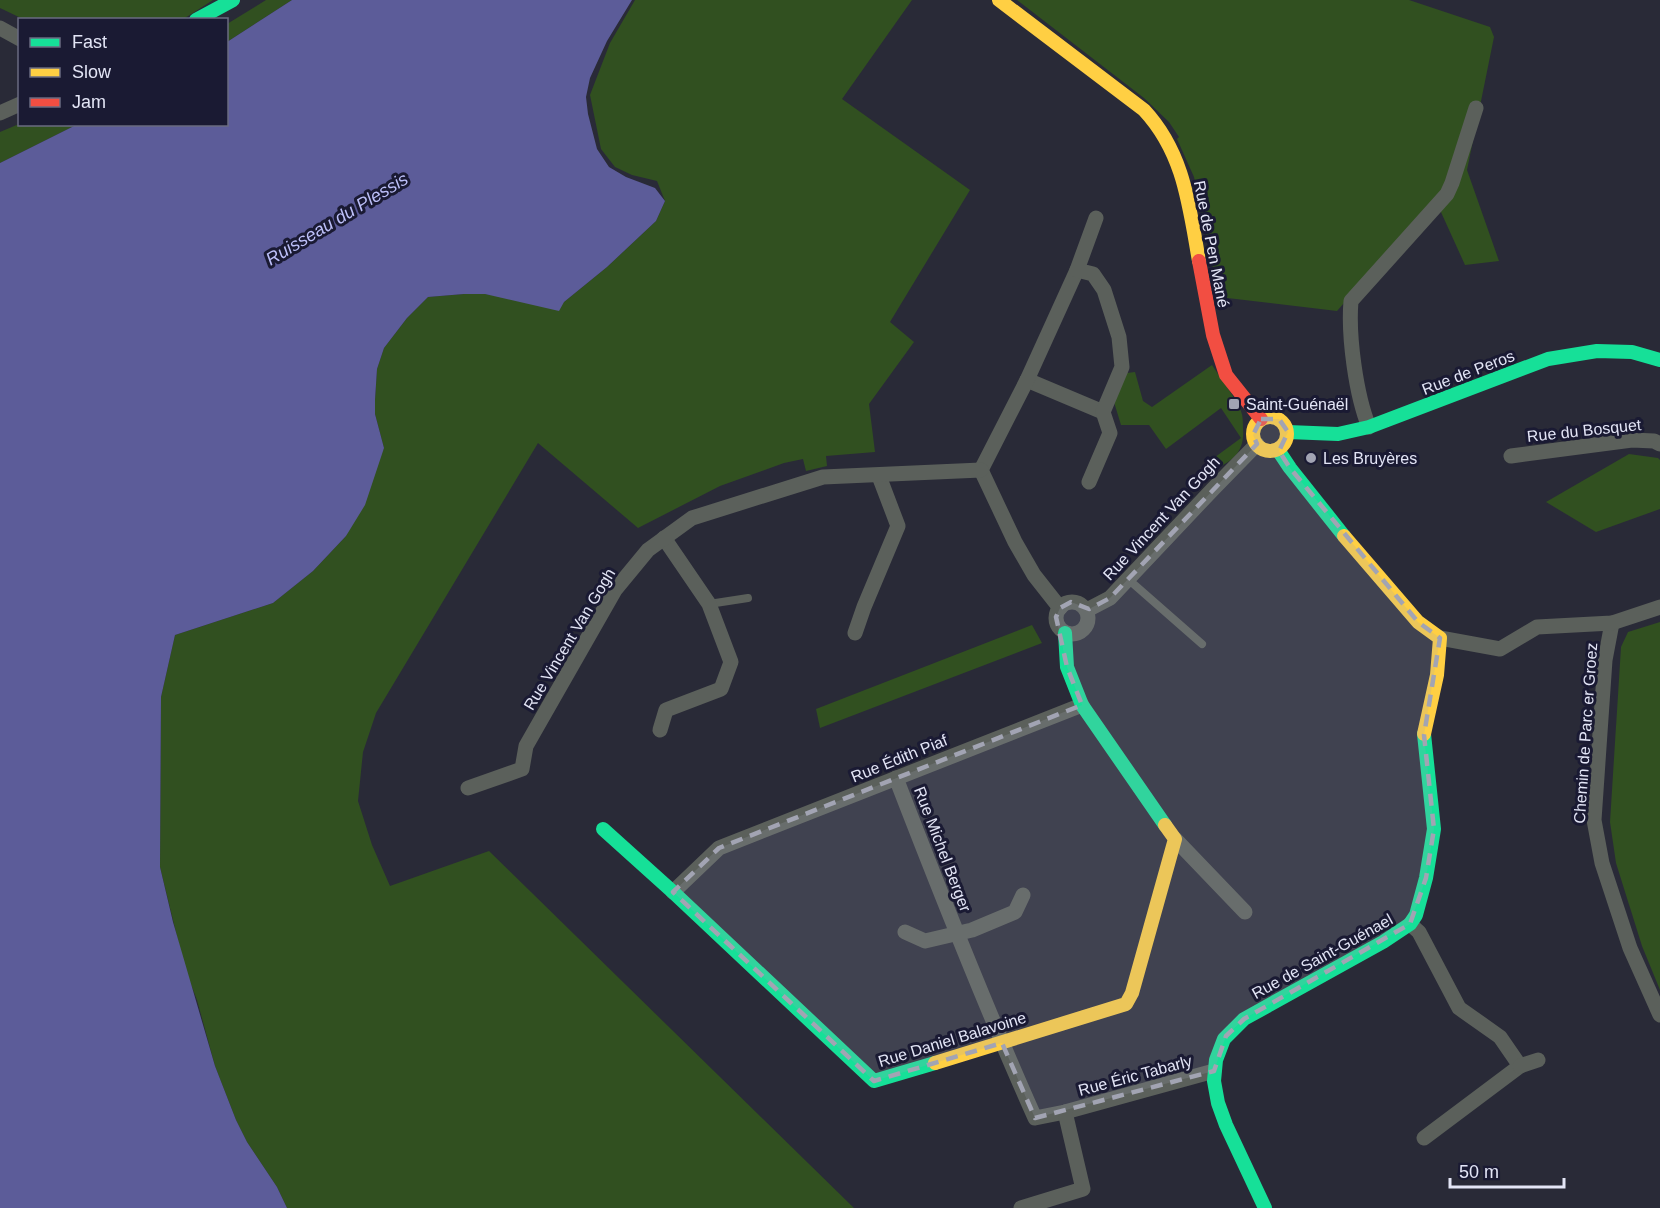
<svg xmlns="http://www.w3.org/2000/svg" width="1660" height="1208" font-family="Arial,sans-serif">
	<rect width="100%" height="100%" fill="#292a37"/>
	<g fill="#315020">
		<path d="M 0,0 L 213,0 L 182,20 L 23,19 L 0,8 Z"/>
		<path d="M 266,0 L 292,0 L 227,42 L 227,24 Z"/>
		<path d="M 635,0 L 912,0 L 842,99 L 970,190 L 890,322 L 914,342 L 869,404 L 875,452 L 826,456 L 827,466 L 806,471 L 803,459 L 784,463 L 720,486 L 638,528 L 538,443 L 376,713 L 363,752 L 358,801 L 372,845 L 390,886 L 489,851 L 854,1208 L 287,1208 L 277,1187 L 247,1142 L 236,1120 L 215,1066 L 197,1000 L 185,969 L 160,867 L 161,697 L 175,635 L 273,603 L 313,571 L 346,536 L 384,448 L 375,414 L 375,400 L 377,369 L 384,348 L 407,318 L 428,297 L 464,294 L 485,294 L 564,302 L 607,267 L 656,221 L 665,201 L 657,181 L 632,175 L 615,167 L 601,149 L 590,95 L 610,43 Z"/>
		<path d="M 1017,0 L 1409,0 L 1490,27 L 1494,37 L 1467,170 L 1499,261 L 1465,265 L 1435,199 L 1337,311 L 1219,297 L 1194,177 L 1177,139 L 1179,137 L 1169,122 L 1144,98 Z"/>
		<path d="M 19,124 L 20,124 L 76,125 L 0,163 L 0,132 Z"/>
		<path d="M 1212,365 C 1221,379 1233,394 1240,409 C 1243,415 1243,421 1243,428 C 1245,450 1234,462 1213,469 L 1207,463 L 1241,438 L 1221,408 L 1166,449 L 1149,425 L 1121,425 L 1114,402 L 1127,373 L 1135,372 L 1143,401 L 1152,407 Z"/>
		<path d="M 1629,454 L 1658,458 L 1660,460 L 1660,509 L 1596,532 L 1546,502 Z"/>
		<path d="M 1660,622 L 1660,990 L 1642,946 L 1616,863 L 1610,822 L 1621,647 L 1628,632 Z"/>
		<path d="M 1032,625 L 1042,643 L 820,728 L 816,709 Z"/>
	</g>
	<path fill="#5c5c99" d="M 292,0 L 632,0 L 607,41 L 590,78 L 586,97 L 588,114 L 597,149 L 609,167 L 626,177 L 655,188 L 665,201 L 656,221 L 607,267 L 564,302 L 559,311 L 485,294 L 464,294 L 428,297 L 407,318 L 384,348 L 377,369 L 375,400 L 375,414 L 384,448 L 365,505 L 346,536 L 313,571 L 273,603 L 175,635 L 161,697 L 160,867 L 173,922 L 215,1066 L 236,1120 L 247,1142 L 277,1187 L 287,1208 L 0,1208 L 0,163 L 76,125 L 226,124 L 227,42 Z"/>
	<g fill="none" stroke-linecap="round" stroke-linejoin="round">
		<g stroke="#5b605b" stroke-width="8">
			<path d="M 1129,580 L 1202,644"/>
			<path d="M 709,604 L 748,598"/>
		</g>
		<g stroke="#5b605b" stroke-width="15">
			<path d="M 0,28 L 20,39"/>
			<path d="M 0,113 L 20,104"/>
			<path d="M 1027,380 L 1103,412"/>
			<path d="M 1369,427 C 1356,395 1348,336 1351,301 L 1447,194 L 1452,183 L 1476,108"/>
			<path d="M 1511,456 L 1632,440 L 1654,441 L 1660,444"/>
			<path d="M 981,470 L 1027,380 L 1077,270"/>
			<path d="M 981,470 L 1015,542 L 1034,575 L 1060,608"/>
			<path d="M 1089,482 L 1110,433 L 1103,412 L 1122,367 L 1119,337 L 1104,290 L 1093,274 L 1077,270 L 1096,218"/>
			<circle cx="1072" cy="618" r="16"/>
			<path d="M 1087,610 L 1110,598 L 1213,489 L 1257,444"/>
			<path d="M 1612,623 L 1605,660 L 1594,820 L 1602,863 L 1630,948 L 1660,1015"/>
			<path d="M 855,633 L 864,607 L 898,526 L 879,476"/>
			<path d="M 1440,638 L 1500,649 L 1537,627 L 1612,623 L 1660,607"/>
			<path d="M 660,730 L 666,710 L 721,689 L 731,662 L 709,604 L 664,538"/>
			<path d="M 896,778 C 940,892 985,1006 1035,1118 L 1065,1112 L 1214,1071"/>
			<path d="M 468,788 L 522,769 L 526,746 L 615,590 L 648,550 L 692,518 L 823,477 L 981,470"/>
			<path d="M 1175,839 L 1245,912"/>
			<path d="M 673,892 L 719,848 L 1082,705"/>
			<path d="M 1410,924 L 1419,932 L 1459,1008 L 1500,1037 L 1520,1066 L 1424,1138"/>
			<path d="M 905,932 L 925,941 L 972,930 L 1015,912 L 1023,895"/>
			<path d="M 1520,1066 L 1538,1060"/>
			<path d="M 1021,1208 L 1083,1189 L 1065,1112"/>
		</g>
		<g stroke="#16e098" stroke-width="14">
			<path d="M 196,20 L 233,0"/>
			<path d="M 1288,432 L 1338,434 L 1369,427 L 1548,359 L 1597,351 L 1632,352 L 1660,360"/>
			<path d="M 1278,450 L 1290,468 L 1344,536"/>
			<path d="M 1065,633 L 1067,667 L 1082,705 L 1165,825"/>
			<path d="M 603,829 L 673,892 L 874,1081 L 935,1063"/>
			<path d="M 1265,1208 L 1226,1125 L 1218,1103 L 1214,1081 L 1216,1060 L 1224,1039 L 1244,1019 L 1383,942 L 1410,924 L 1416,915 L 1426,878 L 1434,829 L 1424,734"/>
		</g>
		<g stroke="#ffcf43" stroke-width="14">
			<path d="M 999,0 L 1144,110 C 1184,153 1189,205 1199,261"/>
			<circle cx="1270" cy="434" r="17"/>
			<path d="M 1344,536 L 1418,622 L 1440,638 L 1437,675 L 1424,734"/>
			<path d="M 935,1063 L 1126,1004 L 1132,993 L 1175,839 L 1165,825"/>
		</g>
		<path stroke="#f24e42" stroke-width="14" d="M 1199,261 L 1213,335 L 1226,375 L 1261,419"/>
	</g>
	<path fill="#a2a4b3" fill-opacity="0.2" stroke="#a2a4b3" stroke-width="4.5" stroke-dasharray="12 8" stroke-linejoin="round" d="M 1261,419 L 1279,419 L 1288,432 L 1279,451 L 1290,468 L 1418,622 L 1440,638 L 1424,735 L 1434,829 L 1426,878 L 1410,924 L 1244,1019 L 1226,1036 L 1214,1071 L 1035,1118 L 1002,1043 L 874,1081 L 673,892 L 719,848 L 1082,705 L 1067,667 L 1056,617 L 1060,608 L 1071,602 L 1089,609 L 1110,598 L 1257,444 L 1253,435 Z"/>
	<g fill="#a2a4b3" stroke="#1a1a33" stroke-width="2">
		<rect x="1228" y="398" width="12" height="12" rx="3"/>
		<circle cx="1311" cy="458" r="6"/>
	</g>
	<g text-anchor="middle" stroke-width="6" stroke-linejoin="round" paint-order="stroke">
		<g font-size="16" fill="#e3e5f6" stroke="#1a1a33">
			<text transform="translate(1212 244) rotate(79)" y="6">Rue de Pen Mané</text>
			<text transform="translate(1468 372) rotate(-21)" y="6">Rue de Peros</text>
			<text transform="translate(1584 430) rotate(-6)" y="6">Rue du Bosquet</text>
			<text transform="translate(1161 518) rotate(-47)" y="6">Rue Vincent Van Gogh</text>
			<text transform="translate(569 639) rotate(-59)" y="6">Rue Vincent Van Gogh</text>
			<text transform="translate(1585 733) rotate(-86)" y="6">Chemin de Parc er Groez</text>
			<text transform="translate(899 758) rotate(-22)" y="6">Rue Édith Piaf</text>
			<text transform="translate(943 849) rotate(69)" y="6">Rue Michel Berger</text>
			<text transform="translate(1322 956) rotate(-29)" y="6">Rue de Saint-Guénael</text>
			<text transform="translate(952 1039) rotate(-17)" y="6">Rue Daniel Balavoine</text>
			<text transform="translate(1135 1075) rotate(-15)" y="6">Rue Éric Tabarly</text>
		</g>
		<g font-size="16" fill="#e3e5f6" stroke="#1a1a33" text-anchor="start">
			<text x="1246" y="410">Saint-Guénaël</text>
			<text x="1323" y="464">Les Bruyères</text>
		</g>
		<g font-size="18" font-style="italic" fill="#bcbff8" stroke="#1a1a33">
			<text transform="translate(337 219) rotate(-31)" y="6">Ruisseau du Plessis</text>
		</g>
	</g>
	<rect x="18" y="18" width="210" height="108" fill="#1a1a33" stroke="#6a6b81" stroke-width="1.5"/>
	<rect x="30" y="38" width="30" height="9" fill="#16e098" stroke="#6a6b81" stroke-width="1.5"/>
	<text x="72" y="48" font-size="18" fill="#e3e5f6">Fast</text>
	<rect x="30" y="68" width="30" height="9" fill="#ffcf43" stroke="#6a6b81" stroke-width="1.5"/>
	<text x="72" y="78" font-size="18" fill="#e3e5f6">Slow</text>
	<rect x="30" y="98" width="30" height="9" fill="#f24e42" stroke="#6a6b81" stroke-width="1.5"/>
	<text x="72" y="108" font-size="18" fill="#e3e5f6">Jam</text>
	<path d="M1450 1178v9h114v-9" fill="none" stroke="#e3e5f6" stroke-width="3"/>
	<text x="1459" y="1178" font-size="18" fill="#e3e5f6" stroke="#1a1a33" stroke-width="4.5" paint-order="stroke">50 m</text>
</svg>
